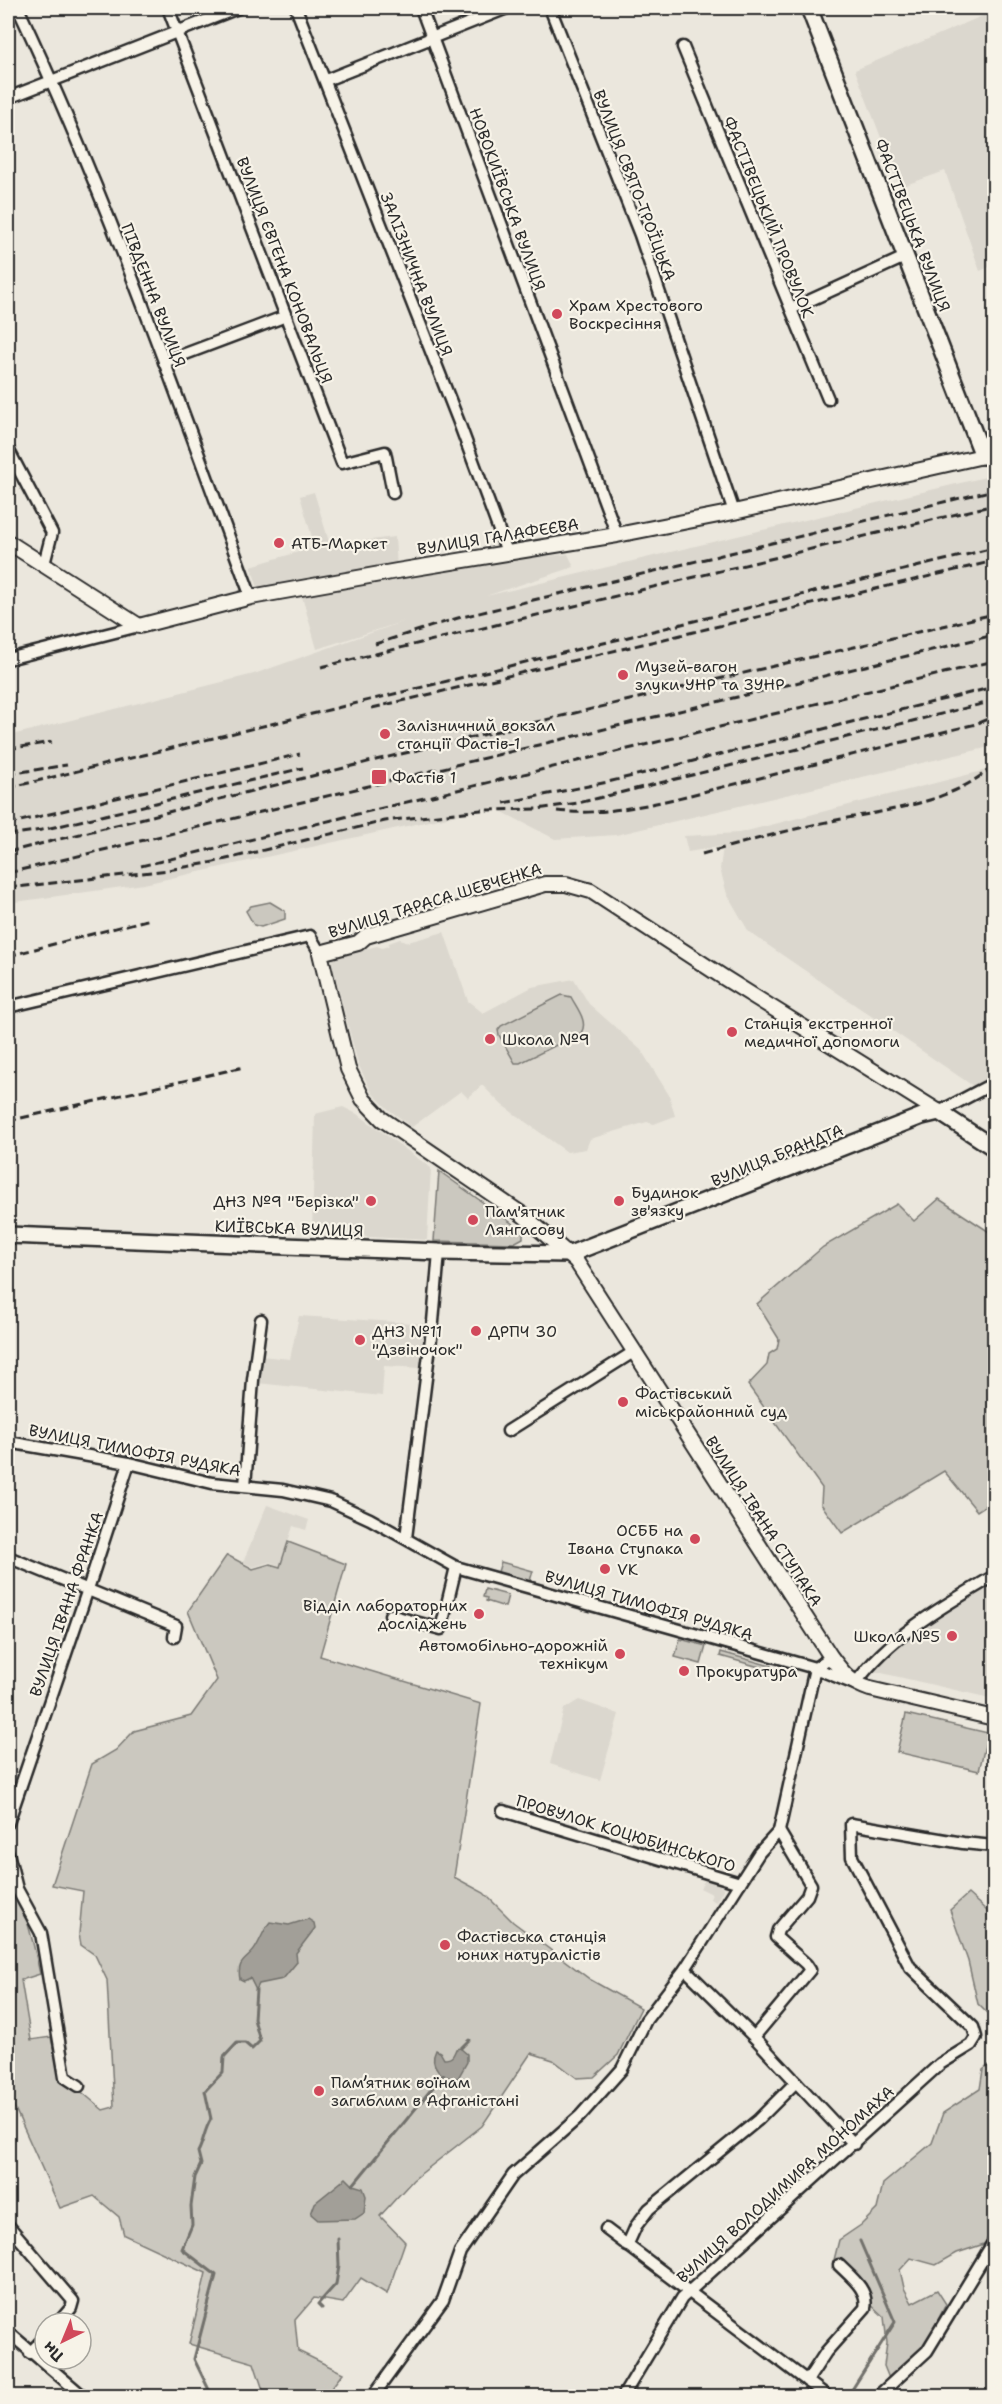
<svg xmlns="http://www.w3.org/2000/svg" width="1002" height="2404" font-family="'Shantell Sans',sans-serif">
	<rect width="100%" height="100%" fill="#ebe7dd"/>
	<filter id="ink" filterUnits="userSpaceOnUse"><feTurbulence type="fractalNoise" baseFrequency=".0167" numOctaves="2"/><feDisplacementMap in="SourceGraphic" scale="12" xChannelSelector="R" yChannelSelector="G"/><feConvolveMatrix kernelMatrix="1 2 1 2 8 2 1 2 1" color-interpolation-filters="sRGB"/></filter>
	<g filter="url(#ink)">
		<g fill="#dbd7ce">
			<path d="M 994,11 L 994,265 L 980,271 L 945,171 L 900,187 L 855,70 Z"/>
			<path d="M 994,475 L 994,746 L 616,835 L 555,839 L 493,807 L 144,884 L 8,903 L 8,736 L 254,674 L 405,621 L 317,649 L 301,593 L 506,560 L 568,554 L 574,567 L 486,596 Z"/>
			<path d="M 314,492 L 330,545 L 395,537 L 397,568 L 258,588 L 251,566 L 315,547 L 300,496 Z"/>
			<path d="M 994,768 L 994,1075 L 973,1086 L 749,932 L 727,894 L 720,869 L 723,846 L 688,852 L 684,836 L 739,833 Z"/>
			<path d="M 444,932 L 468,1001 L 483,1013 L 532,987 L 574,979 L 589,1004 L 641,1050 L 669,1095 L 675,1116 L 654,1124 L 647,1122 L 590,1139 L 586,1149 L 567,1152 L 502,1105 L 482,1085 L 468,1098 L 461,1091 L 412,1127 L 388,1109 L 372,1093 L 358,1064 L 332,964 L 333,957 L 377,946 L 382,948 L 388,946 L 389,943 L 400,939 L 408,942 Z"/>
			<path d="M 343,1107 L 359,1115 L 431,1168 L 427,1240 L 312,1234 L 315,1114 Z"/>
			<path d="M 299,1316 L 428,1324 L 422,1368 L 384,1366 L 382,1396 L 257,1383 L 261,1356 L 290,1359 Z"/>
			<path d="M 267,1505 L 309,1520 L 306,1530 L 293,1526 L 280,1566 L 270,1562 L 253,1567 L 243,1562 Z"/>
			<path d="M 994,1583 L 994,1699 L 873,1671 L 890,1652 L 928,1621 Z"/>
			<path d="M 579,1700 L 619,1714 L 600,1780 L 550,1764 L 564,1709 Z"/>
			<path d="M 706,1878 L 724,1888 L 716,1902 L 710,1899 L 712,1894 L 700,1888 Z"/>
		</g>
		<g fill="#cbc8bf" stroke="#7b7a75" stroke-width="1.5">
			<path d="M 270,902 L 285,911 L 285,919 L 261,927 L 254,925 L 246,911 L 251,906 Z"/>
			<path d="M 562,995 L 571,997 C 576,1007 589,1022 581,1033 L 520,1063 L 515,1063 L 499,1035 L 498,1030 L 501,1026 Z"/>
			<path d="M 439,1171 L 520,1229 L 523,1233 L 523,1238 L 514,1243 L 434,1241 Z"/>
			<path d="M 939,1199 L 994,1235 L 994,1500 L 977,1511 L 944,1471 L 842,1533 L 821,1504 L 822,1488 L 748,1385 L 767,1365 L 769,1354 L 777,1349 L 779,1339 L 757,1304 L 823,1247 L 897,1204 L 914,1221 Z"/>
			<path d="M 288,1542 L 346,1564 L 320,1656 L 481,1704 L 454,1877 L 484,1893 L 513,1922 L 591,1980 L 641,2008 L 618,2055 L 594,2077 L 577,2078 L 553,2060 L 531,2053 L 482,2126 L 413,2180 L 380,2216 L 405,2242 L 387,2294 L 361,2278 L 343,2303 L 314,2298 L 295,2320 L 298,2351 L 343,2373 L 325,2396 L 265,2396 L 254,2363 L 189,2344 L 206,2273 L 124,2235 L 119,2217 L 94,2196 L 60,2208 L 8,2093 L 8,1882 C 24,1896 35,1951 40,1974 L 21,1980 L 31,2040 L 51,2037 L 60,2080 L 83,2093 L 103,2110 L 114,2107 L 107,1980 L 95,1955 L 81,1945 L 79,1934 L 83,1891 L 52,1885 L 92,1764 L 116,1750 L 134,1731 L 191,1716 L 217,1680 L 188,1611 L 227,1555 L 253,1569 L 270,1564 L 280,1567 Z"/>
			<path d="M 501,1562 L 533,1571 L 529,1584 L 497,1575 Z"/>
			<path d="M 485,1589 L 508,1595 L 505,1607 L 486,1601 L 487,1598 L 483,1597 Z"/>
			<path d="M 680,1639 L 706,1646 L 701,1664 L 675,1657 Z"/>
			<path d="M 721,1652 L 771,1666 L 770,1670 L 720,1656 Z"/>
			<path d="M 906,1714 L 988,1733 L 979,1771 L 897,1752 Z"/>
			<path d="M 968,1894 L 987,1911 L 994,1924 L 994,2020 L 978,2004 L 968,1961 L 950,1910 Z"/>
			<path d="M 994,2061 L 994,2229 L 984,2244 L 957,2253 L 936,2265 L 911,2258 L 900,2270 L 904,2288 L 912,2303 L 937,2290 L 946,2304 L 925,2345 L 890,2381 L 884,2366 L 887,2343 L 884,2317 L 832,2268 L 839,2240 L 861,2225 L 877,2209 L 883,2184 L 932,2143 L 943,2113 L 980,2089 L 983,2070 Z"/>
		</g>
		<g fill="#a29f98" stroke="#72716c" stroke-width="1.5">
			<path d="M 308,1919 L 314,1923 L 315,1928 L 296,1953 L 297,1962 L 283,1979 L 259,1984 L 256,1990 L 250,1978 L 244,1981 L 240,1979 C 236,1959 249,1960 256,1947 C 261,1939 264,1929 270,1922 L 289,1925 Z"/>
			<path d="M 460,2048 L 467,2054 L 467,2062 L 458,2078 C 442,2079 428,2066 436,2050 L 440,2052 L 444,2059 C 452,2059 453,2056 456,2049 Z"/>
			<path d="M 346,2178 L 353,2185 L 363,2188 L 366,2196 L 364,2213 L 355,2219 L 318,2220 L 311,2214 L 315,2203 Z"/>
		</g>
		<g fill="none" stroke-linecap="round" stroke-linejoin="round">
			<g stroke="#72716c" stroke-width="3">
				<path d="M 461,2048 L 469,2040"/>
				<path d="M 353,2185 L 443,2075"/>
				<path d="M 322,2308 L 318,2304 L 336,2284 L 339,2266 L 338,2239"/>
				<path d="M 212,2396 L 194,2359 L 216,2275 L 182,2249 L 192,2225 L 191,2206 L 195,2177 L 201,2164 L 198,2152 C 204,2141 204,2130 211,2119 L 205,2091 L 223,2072 L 224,2057 L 237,2043 L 245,2043 L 252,2049 L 260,2041 L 254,2019 L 256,1990"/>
				<path d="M 848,2396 L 895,2322 L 860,2241"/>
			</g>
			<g stroke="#2b2b2b" stroke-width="15">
				<g id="minor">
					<path d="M 18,8 C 108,199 178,399 251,597"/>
					<path d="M 168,8 L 342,463 L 385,452 L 393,493"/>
					<path d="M 296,8 L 458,420 L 507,552"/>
					<path d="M 421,8 L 617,535"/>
					<path d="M 550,8 L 640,235 L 734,512"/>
					<path d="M 683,47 L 828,399"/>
					<path d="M 326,80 L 507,8"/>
					<path d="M 8,98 L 238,8"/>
					<path d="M 791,309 L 907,256"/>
					<path d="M 164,362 L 286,316"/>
					<path d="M 8,449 L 52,533 L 44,564"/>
					<path d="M 8,659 L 139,626"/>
					<path d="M 8,1007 L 310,936 L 320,953"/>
					<path d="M 939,1112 L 994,1083"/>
					<path d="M 508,1431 L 635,1351"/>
					<path d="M 8,1442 L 129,1463 L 212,1483 L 283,1490 L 331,1501 L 370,1519 L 456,1567 L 815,1668 L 831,1657"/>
					<path d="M 245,1486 L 253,1380 L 261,1320"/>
					<path d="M 406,1538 L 433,1322 L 439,1252"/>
					<path d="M 8,1557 L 176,1626 L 174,1637"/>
					<path d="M 390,1615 L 441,1629 L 456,1567"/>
					<path d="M 503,1811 L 740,1883"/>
					<path d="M 8,1823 L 88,1589 L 129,1463"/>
					<path d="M 8,1853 L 17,1889 L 41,1933 L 65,2077 L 79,2086"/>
					<path d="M 685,1969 L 754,2037 L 854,2144"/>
					<path d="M 754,2037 L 810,1970 L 806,1964 L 776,1937 L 778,1930 L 807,1896 L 811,1885 L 779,1831"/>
					<path d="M 8,2225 L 73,2301 L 71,2308 L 58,2323"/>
					<path d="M 606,2229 L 827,2396"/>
					<path d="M 627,2246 L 636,2226 L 649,2209 L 758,2120 L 796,2082"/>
					<path d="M 8,2332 L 83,2396"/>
					<path d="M 30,2353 L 45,2337"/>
					<path d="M 807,2381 L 826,2352 L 865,2308 C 869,2290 851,2277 839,2265"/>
					<path d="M 373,2396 L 443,2300 L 460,2252 L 513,2175 L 580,2116 L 622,2069 L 646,2020 L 685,1969 L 759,1853 L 779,1831 L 815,1668 L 855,1684 C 891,1635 943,1606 994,1576"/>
					<path d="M 623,2396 L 682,2298 L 940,2064 L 971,2045 L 976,2037 L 973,2027 L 910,1967 L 852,1857 L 851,1824 L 963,1843 L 994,1846"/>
					<path d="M 878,2396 L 927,2351 L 994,2241"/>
				</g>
			</g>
			<g stroke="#2b2b2b" stroke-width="18">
				<g id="tertiary">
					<path d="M 8,542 L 139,626 L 251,597 L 397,571 L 617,535 L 734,512 L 983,456"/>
					<path d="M 939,1112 L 723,977 L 591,891 L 566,884 L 545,884 L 366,936 L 358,943 L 320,953 L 348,1069 L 363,1099 L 382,1119 L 523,1215 L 576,1261 L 831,1657 C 844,1674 849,1682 870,1689 L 994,1718"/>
				</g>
			</g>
			<g stroke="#2b2b2b" stroke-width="20">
				<g id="secondary">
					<path d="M 809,8 L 983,456 L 994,453"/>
					<path d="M 8,1235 L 439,1252 L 570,1254 L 922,1116 L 939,1112 L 994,1148"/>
				</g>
			</g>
			<use href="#minor" stroke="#f7f3e8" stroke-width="10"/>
			<use href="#tertiary" stroke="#f7f3e8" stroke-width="14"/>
			<use href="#secondary" stroke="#f7f3e8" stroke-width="15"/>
			<g stroke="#2b2b2b" stroke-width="3" stroke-dasharray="9 4.5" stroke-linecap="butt">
				<path d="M 375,644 L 458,618 L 994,490"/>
				<path d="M 321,667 L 994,505"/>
				<path d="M 372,708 L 994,561"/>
				<path d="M 8,749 L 52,742"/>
				<path d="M 8,774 L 67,765"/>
				<path d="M 8,788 L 994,548"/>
				<path d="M 504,803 L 608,782 L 994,687"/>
				<path d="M 557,811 C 614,817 672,799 727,786 C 810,766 893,744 976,724 L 994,716"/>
				<path d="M 8,824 L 300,754"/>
				<path d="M 8,835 L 42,830 L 303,768"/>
				<path d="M 8,852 L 380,759 L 994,614"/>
				<path d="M 702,854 C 739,844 776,833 813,825 C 872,811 948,808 994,765"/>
				<path d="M 141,866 L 994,661"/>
				<path d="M 8,873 L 994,635"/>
				<path d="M 8,888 L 168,870 L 214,862 L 385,821 L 481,810 L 538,809 L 578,803 L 994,701"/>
				<path d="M 8,956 L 150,919"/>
				<path d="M 8,1121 L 244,1067"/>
			</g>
		</g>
	</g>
	<g fill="#d1495b" stroke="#f7f3e8" stroke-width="2">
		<circle cx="557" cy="314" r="6"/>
		<circle cx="279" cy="543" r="6"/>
		<circle cx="623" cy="675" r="6"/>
		<circle cx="385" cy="734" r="6"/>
		<rect x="371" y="769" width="16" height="16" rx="3"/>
		<circle cx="732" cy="1032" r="6"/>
		<circle cx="490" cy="1039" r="6"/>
		<circle cx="371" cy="1201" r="6"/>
		<circle cx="619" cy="1201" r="6"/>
		<circle cx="473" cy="1220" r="6"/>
		<circle cx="476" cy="1331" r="6"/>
		<circle cx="360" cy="1340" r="6"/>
		<circle cx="623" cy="1402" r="6"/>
		<circle cx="695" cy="1539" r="6"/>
		<circle cx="605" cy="1569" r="6"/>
		<circle cx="479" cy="1614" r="6"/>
		<circle cx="952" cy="1636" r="6"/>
		<circle cx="620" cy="1654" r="6"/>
		<circle cx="684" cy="1671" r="6"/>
		<circle cx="445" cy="1945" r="6"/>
		<circle cx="319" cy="2091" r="6"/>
	</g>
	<g text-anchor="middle" stroke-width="4.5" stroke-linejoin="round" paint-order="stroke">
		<g font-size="16" fill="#2b2b2b" stroke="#f7f3e8">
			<text transform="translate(635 185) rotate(69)" y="6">ВУЛИЦЯ СВЯТО-ТРОЇЦЬКА</text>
			<text transform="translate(508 199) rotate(70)" y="6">НОВОКИЇВСЬКА ВУЛИЦЯ</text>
			<text transform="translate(769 217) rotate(68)" y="6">ФАСТІВЕЦЬКИЙ ПРОВУЛОК</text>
			<text transform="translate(913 225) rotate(69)" y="6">ФАСТІВЕЦЬКА ВУЛИЦЯ</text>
			<text transform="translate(285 270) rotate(69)" y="6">ВУЛИЦЯ ЄВГЕНА КОНОВАЛЬЦЯ</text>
			<text transform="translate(417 274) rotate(69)" y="6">ЗАЛІЗНИЧНА ВУЛИЦЯ</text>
			<text transform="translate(154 295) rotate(69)" y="6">ПІВДЕННА ВУЛИЦЯ</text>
			<text transform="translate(498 536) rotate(-9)" y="6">ВУЛИЦЯ ГАЛАФЕЄВА</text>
			<text transform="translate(435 900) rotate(-17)" y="6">ВУЛИЦЯ ТАРАСА ШЕВЧЕНКА</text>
			<text transform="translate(777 1155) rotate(-22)" y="6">ВУЛИЦЯ БРАНДТА</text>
			<text transform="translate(289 1228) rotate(2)" y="6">КИЇВСЬКА ВУЛИЦЯ</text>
			<text transform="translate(135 1450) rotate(11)" y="6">ВУЛИЦЯ ТИМОФІЯ РУДЯКА</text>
			<text transform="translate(764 1521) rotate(57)" y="6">ВУЛИЦЯ ІВАНА СТУПАКА</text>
			<text transform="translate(66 1604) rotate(-71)" y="6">ВУЛИЦЯ ІВАНА ФРАНКА</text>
			<text transform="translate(649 1605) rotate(16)" y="6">ВУЛИЦЯ ТИМОФІЯ РУДЯКА</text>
			<text transform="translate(626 1833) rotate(17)" y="6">ПРОВУЛОК КОЦЮБИНСЬКОГО</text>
			<text transform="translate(785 2184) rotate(-42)" y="6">ВУЛИЦЯ ВОЛОДИМИРА МОНОМАХА</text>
		</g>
		<g font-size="16" fill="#2b2b2b" stroke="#f7f3e8" text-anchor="start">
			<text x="569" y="311">Храм Хрестового<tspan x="569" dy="18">Воскресіння</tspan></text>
			<text x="291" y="549">АТБ-Маркет</text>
			<text x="635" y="672">Музей-вагон<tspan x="635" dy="18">злуки УНР та ЗУНР</tspan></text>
			<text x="397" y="731">Залізничний вокзал<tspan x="397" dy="18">станції Фастів-1</tspan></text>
			<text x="392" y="783">Фастів 1</text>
			<text x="744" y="1029">Станція екстренної<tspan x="744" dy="18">медичної допомоги</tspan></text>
			<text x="502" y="1045">Школа №9</text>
			<text x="631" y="1198">Будинок<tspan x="631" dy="18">зв'язку</tspan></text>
			<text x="359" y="1207" text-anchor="end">ДНЗ №9 "Берізка"</text>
			<text x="485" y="1217">Пам'ятник<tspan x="485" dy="18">Лянгасову</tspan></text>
			<text x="372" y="1337">ДНЗ №11<tspan x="372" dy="18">"Дзвіночок"</tspan></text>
			<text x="488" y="1337">ДРПЧ 30</text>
			<text x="635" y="1399">Фастівський<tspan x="635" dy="18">міськрайонний суд</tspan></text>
			<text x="683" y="1536" text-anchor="end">ОСББ на<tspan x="683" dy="18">Івана Ступака</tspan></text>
			<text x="617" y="1575">VK</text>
			<text x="467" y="1611" text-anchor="end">Відділ лабораторних<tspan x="467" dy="18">досліджень</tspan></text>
			<text x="940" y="1642" text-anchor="end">Школа №5</text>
			<text x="608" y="1651" text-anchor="end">Автомобільно-дорожній<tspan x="608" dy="18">технікум</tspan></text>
			<text x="696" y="1677">Прокуратура</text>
			<text x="457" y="1942">Фастівська станція<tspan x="457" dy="18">юних натуралістів</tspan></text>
			<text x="331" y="2088">Пам’ятник воїнам<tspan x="331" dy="18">загиблим в Афганістані</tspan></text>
		</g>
	</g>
	<rect width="1002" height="2404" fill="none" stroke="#f7f3e8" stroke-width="30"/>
	<rect x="15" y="15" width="972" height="2374" fill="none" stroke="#2b2b2b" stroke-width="2" filter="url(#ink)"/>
	<g transform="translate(63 2341) rotate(223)"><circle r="28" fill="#f7f3e8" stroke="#a5a39c" stroke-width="1.5"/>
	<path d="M0-4.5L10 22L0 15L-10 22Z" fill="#d1495b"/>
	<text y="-9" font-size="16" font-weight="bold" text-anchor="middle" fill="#2b2b2b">Пн</text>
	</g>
</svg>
